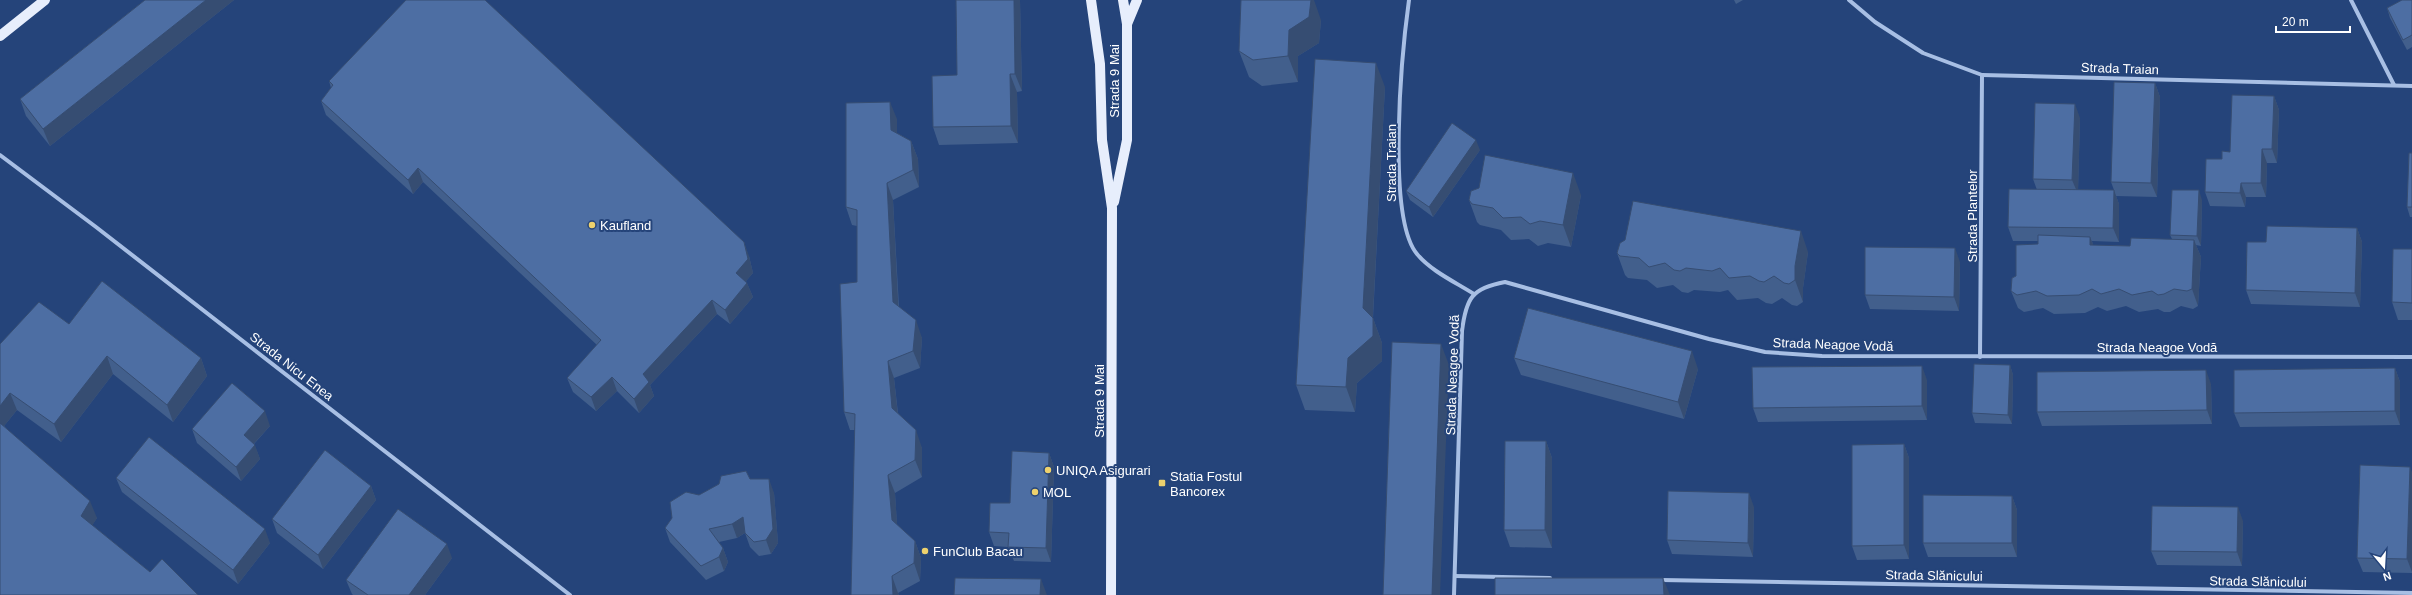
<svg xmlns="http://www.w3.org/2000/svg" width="2412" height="595" font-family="Arial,sans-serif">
	<rect width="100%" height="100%" fill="#25447a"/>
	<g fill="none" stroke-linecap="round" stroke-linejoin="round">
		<g stroke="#a8bfe4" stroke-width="4">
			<path d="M 1409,0 C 1402,50 1386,217 1417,254 C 1431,271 1455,282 1474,294"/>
			<path d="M 1849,0 L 1875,22 L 1923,53 L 1982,75 L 2412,86"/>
			<path d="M 2351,0 L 2394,85"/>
			<path d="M 0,155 L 96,227 L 570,595"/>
			<path d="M 1980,357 L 1982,75"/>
			<path d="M 1455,576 L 1550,578"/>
			<path d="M 1661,580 L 2412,593"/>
			<path d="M 1454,595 L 1462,331 C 1466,298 1472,288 1505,282 L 1709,339 L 1765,352 L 1822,356 L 2412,357"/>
		</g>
		<g stroke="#e7eefc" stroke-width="10">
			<path d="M 1091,0 L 1100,64 L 1102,140 L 1112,208 L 1111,595"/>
			<path d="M 1127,24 L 1137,0"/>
			<path d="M 0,36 L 45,0"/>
			<path d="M 1114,202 L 1127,140 L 1127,24 L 1123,0"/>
		</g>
	</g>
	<g fill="#425f8c">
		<path d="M 145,0 L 234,0 L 50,146 L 26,116 L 20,99 Z"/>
		<path d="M 1020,0 L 1022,91 L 1017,92 L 1018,143 L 939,145 L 933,127 Z"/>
		<path d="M 1734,0 L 1743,0 L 1736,4 Z"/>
		<path d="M 2412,0 L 2412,47 L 2407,50 L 2390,18 L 2387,8 Z"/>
		<path d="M 1321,20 L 1319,43 L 1298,56 L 1298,82 L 1262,86 L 1249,77 L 1239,51 Z"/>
		<path d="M 329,81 L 749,256 L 753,273 L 746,281 L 753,297 L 730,324 L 717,314 L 650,385 L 654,396 L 639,413 L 617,391 L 596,411 L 573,392 L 567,378 L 597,345 L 423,182 L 413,194 L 326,115 L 321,101 L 331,88 Z"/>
		<path d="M 2155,83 L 2160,97 L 2157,197 L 2116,196 L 2119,204 L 2119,242 L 2092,241 L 2093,245 L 2130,246 L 2172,239 L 2170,235 L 2202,200 L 2201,246 L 2196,245 L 2201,257 L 2198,306 L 2193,309 L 2181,306 L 2170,312 L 2164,312 L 2158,309 L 2139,312 L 2126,306 L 2107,311 L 2098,307 L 2085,313 L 2054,314 L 2043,308 L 2024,312 L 2018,308 L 2011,291 L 2016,276 L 2038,244 L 2038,241 L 2013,241 L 2008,227 L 2037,190 L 2033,179 L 2080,118 L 2078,190 L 2114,190 L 2111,182 Z"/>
		<path d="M 1385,87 L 1373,318 L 1382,343 L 1382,361 L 1357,383 L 1355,412 L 1305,410 L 1296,385 Z"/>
		<path d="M 2274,96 L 2279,110 L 2277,163 L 2267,163 L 2266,197 L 2246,197 L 2245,207 L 2210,206 L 2205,192 L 2222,159 L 2230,152 Z"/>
		<path d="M 897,119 L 897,133 L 911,141 L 918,159 L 919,187 L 893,200 L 899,307 L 922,338 L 920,368 L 894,378 L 898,413 L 922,448 L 922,477 L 895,493 L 897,525 L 915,541 L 921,558 L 920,581 L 898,593 L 899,595 L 851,595 L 855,430 L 850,430 L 844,412 L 857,282 L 857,226 L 852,225 L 846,207 Z"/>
		<path d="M 1480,150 L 1433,217 L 1410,200 L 1406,191 Z"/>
		<path d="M 2412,153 L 2412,217 L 2410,217 L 2407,207 Z"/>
		<path d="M 1581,195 L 1571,247 L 1548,243 L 1538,246 L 1529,239 L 1511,240 L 1501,230 L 1480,225 L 1477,222 L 1469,200 Z"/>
		<path d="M 2357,228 L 2362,242 L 2360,307 L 2251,304 L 2246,290 L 2266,242 Z"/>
		<path d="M 2412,249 L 2412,320 L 2398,320 L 2392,302 Z"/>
		<path d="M 1808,252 L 1803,288 L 1803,302 L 1797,306 L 1792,305 L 1782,298 L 1772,304 L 1766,303 L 1758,298 L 1737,300 L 1728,290 L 1720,292 L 1694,290 L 1688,293 L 1682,292 L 1673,285 L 1657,288 L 1647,280 L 1628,278 L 1625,275 L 1617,253 Z"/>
		<path d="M 1960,262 L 1959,311 L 1870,309 L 1865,295 Z"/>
		<path d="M 69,324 L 201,358 L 207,376 L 173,422 L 113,374 L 61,442 L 17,410 L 4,426 L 97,518 L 92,525 L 150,572 L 198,595 L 0,595 L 0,344 Z"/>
		<path d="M 1514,358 L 1698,369 L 1684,419 L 1521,375 Z"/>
		<path d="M 2010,365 L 2013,375 L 2012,424 L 1975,423 L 1972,413 Z"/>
		<path d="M 2395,368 L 2400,382 L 2400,425 L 2240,427 L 2234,413 Z"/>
		<path d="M 1927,380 L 1927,420 L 1758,422 L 1753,408 Z"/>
		<path d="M 2211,384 L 2212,424 L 2042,426 L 2037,412 Z"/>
		<path d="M 270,426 L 254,444 L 260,459 L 241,481 L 197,443 L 192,429 Z"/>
		<path d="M 1546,441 L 1552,458 L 1552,548 L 1510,547 L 1504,530 Z"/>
		<path d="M 1904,444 L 1909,458 L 1909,559 L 1857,560 L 1852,546 Z"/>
		<path d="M 1049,453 L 1054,467 L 1051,562 L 1014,561 L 1008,547 L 994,546 L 989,532 Z"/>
		<path d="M 2412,472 L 2412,573 L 2363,572 L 2357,558 Z"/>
		<path d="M 116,478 L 270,543 L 238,584 L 122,492 Z"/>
		<path d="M 750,479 L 774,493 L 778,543 L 771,554 L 759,556 L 750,547 L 745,533 L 737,538 L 719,542 L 723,548 L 728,562 L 724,571 L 706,580 L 670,542 L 665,528 L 699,495 Z"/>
		<path d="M 371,486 L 376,500 L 323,569 L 277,533 L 272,519 Z"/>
		<path d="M 2012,496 L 2017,510 L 2017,557 L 1928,557 L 1923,543 Z"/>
		<path d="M 1754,507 L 1753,557 L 1672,554 L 1667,540 Z"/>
		<path d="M 2243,521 L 2242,566 L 2157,565 L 2151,551 Z"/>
		<path d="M 452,558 L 425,595 L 353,595 L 352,594 L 346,580 Z"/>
	</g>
	<g fill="#364d72">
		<path d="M 206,0 L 234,0 L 50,146 L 43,129 Z"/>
		<path d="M 1014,0 L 1020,0 L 1022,91 L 1015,74 Z"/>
		<path d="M 1311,0 L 1314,0 L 1321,20 L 1319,43 L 1298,56 L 1298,82 L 1288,56 L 1289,30 Z"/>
		<path d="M 1376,63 L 1385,87 L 1372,332 L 1363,308 Z"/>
		<path d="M 1010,74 L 1017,92 L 1018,143 L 1011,126 Z"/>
		<path d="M 2155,83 L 2160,97 L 2157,197 L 2151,183 Z"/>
		<path d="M 2274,96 L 2279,110 L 2277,163 L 2272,149 Z"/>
		<path d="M 890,102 L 897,119 L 897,148 L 891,130 Z"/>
		<path d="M 2075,104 L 2080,118 L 2078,194 L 2072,180 Z"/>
		<path d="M 1476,140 L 1480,150 L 1433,217 L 1429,207 Z"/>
		<path d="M 911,141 L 918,159 L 919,187 L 913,170 Z"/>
		<path d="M 2262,149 L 2267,163 L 2266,197 L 2261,183 Z"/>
		<path d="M 418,168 L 423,182 L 413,194 L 408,180 Z"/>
		<path d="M 1573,173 L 1581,195 L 1571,247 L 1563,225 Z"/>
		<path d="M 887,183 L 893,200 L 899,319 L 893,302 Z"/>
		<path d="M 2241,183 L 2246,197 L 2245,207 L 2240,193 Z"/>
		<path d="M 2114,190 L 2119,204 L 2119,242 L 2113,228 Z"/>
		<path d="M 2199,190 L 2202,200 L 2201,246 L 2197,236 Z"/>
		<path d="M 2357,228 L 2362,242 L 2360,307 L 2355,293 Z"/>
		<path d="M 1801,231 L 1808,252 L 1803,288 L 1803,302 L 1795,280 L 1795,266 Z"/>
		<path d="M 2090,237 L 2097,254 L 2090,245 Z"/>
		<path d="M 2194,240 L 2201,257 L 2198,306 L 2192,289 Z"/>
		<path d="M 744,242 L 749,256 L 753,273 L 741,287 L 736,273 Z"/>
		<path d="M 1955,248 L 1960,262 L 1959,311 L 1954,297 Z"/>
		<path d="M 747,283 L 753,297 L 730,324 L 725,310 Z"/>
		<path d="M 712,300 L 717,314 L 650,385 L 654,396 L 639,413 L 634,399 L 643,374 Z"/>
		<path d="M 1373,318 L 1382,343 L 1382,361 L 1357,383 L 1355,412 L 1346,387 L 1348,358 Z"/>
		<path d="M 916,320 L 922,338 L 920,368 L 913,351 Z"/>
		<path d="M 1441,344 L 1449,365 L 1440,595 L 1432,595 Z"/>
		<path d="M 1692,351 L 1698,369 L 1684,419 L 1678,402 Z"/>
		<path d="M 107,356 L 113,374 L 61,442 L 54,424 Z"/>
		<path d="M 201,358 L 207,376 L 173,422 L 167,405 Z"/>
		<path d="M 888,361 L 894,378 L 899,425 L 892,408 Z"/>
		<path d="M 2010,365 L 2013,375 L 2012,424 L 2008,415 Z"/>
		<path d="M 1922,366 L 1927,380 L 1927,420 L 1922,406 Z"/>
		<path d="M 2395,368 L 2400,382 L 2400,425 L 2395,411 Z"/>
		<path d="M 2206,370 L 2211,384 L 2212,424 L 2207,410 Z"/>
		<path d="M 612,377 L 617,391 L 596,411 L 591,397 Z"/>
		<path d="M 10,393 L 17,410 L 0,431 L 0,406 Z"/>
		<path d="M 265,411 L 270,426 L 249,449 L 244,435 Z"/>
		<path d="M 916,430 L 922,448 L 922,477 L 915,460 Z"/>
		<path d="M 1546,441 L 1552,458 L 1552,548 L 1545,530 Z"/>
		<path d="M 1904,444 L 1909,458 L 1909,559 L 1904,545 Z"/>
		<path d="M 255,445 L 260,459 L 241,481 L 236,467 Z"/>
		<path d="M 1049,453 L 1054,467 L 1051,562 L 1046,548 Z"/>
		<path d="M 2410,467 L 2412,472 L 2412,572 L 2407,559 Z"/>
		<path d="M 888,475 L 895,493 L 898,538 L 892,520 Z"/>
		<path d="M 769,479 L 774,493 L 778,543 L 771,554 L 766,540 Z"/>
		<path d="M 371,486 L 376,500 L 323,569 L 318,555 Z"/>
		<path d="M 1749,493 L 1754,507 L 1753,557 L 1748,543 Z"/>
		<path d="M 2012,496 L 2017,510 L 2017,557 L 2012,543 Z"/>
		<path d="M 90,501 L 97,518 L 87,534 L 81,516 Z"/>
		<path d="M 2238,507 L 2243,521 L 2242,566 L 2237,552 Z"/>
		<path d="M 743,517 L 748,531 L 737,538 L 732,524 Z"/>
		<path d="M 265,529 L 270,543 L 238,584 L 233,570 Z"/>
		<path d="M 915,541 L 921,558 L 920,581 L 914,563 Z"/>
		<path d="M 447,544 L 452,558 L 425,595 L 409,595 Z"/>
		<path d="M 723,548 L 728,562 L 724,571 L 719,557 Z"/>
		<path d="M 892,576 L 898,593 L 899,595 L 893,595 Z"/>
		<path d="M 1663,578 L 1670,595 L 1664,595 Z"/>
		<path d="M 1041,579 L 1047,595 L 1040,595 Z"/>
	</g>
	<g fill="#4d6ea3" stroke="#364d72">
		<path d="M 145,0 L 206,0 L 43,129 L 20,99 Z"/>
		<path d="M 406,0 L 485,0 L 744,242 L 748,259 L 736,273 L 747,283 L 725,310 L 712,300 L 643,374 L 649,382 L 634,399 L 612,377 L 591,397 L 567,378 L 601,340 L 418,168 L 408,180 L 321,101 L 333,85 L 329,81 Z"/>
		<path d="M 956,0 L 1014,0 L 1015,74 L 1010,74 L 1011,126 L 933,127 L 932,76 L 957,75 Z"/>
		<path d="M 1241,0 L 1311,0 L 1309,17 L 1289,30 L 1288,56 L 1253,60 L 1239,51 Z"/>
		<path d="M 2402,0 L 2412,0 L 2412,35 L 2403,40 L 2387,8 Z"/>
		<path d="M 1315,59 L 1376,63 L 1363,308 L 1373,318 L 1373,336 L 1348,358 L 1346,387 L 1296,385 Z"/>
		<path d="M 2114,82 L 2155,83 L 2151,183 L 2111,182 Z"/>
		<path d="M 2232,95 L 2274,96 L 2272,149 L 2262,149 L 2261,183 L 2241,183 L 2240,193 L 2205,192 L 2206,159 L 2222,159 L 2222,151 L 2230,152 Z"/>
		<path d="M 890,102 L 891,130 L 911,141 L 913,170 L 887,183 L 893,302 L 916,320 L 913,351 L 888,361 L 892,408 L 916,430 L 915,460 L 888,475 L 892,520 L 915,541 L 914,563 L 892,576 L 893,595 L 851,595 L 855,414 L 844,412 L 840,284 L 857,282 L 857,210 L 846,207 L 846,103 Z"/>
		<path d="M 2035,103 L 2075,104 L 2072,180 L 2033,179 Z"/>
		<path d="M 1452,123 L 1476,140 L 1429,207 L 1406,191 Z"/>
		<path d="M 2409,153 L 2412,153 L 2412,207 L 2407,207 Z"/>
		<path d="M 1485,155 L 1573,173 L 1563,225 L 1540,221 L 1530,224 L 1521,217 L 1503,218 L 1493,208 L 1472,204 L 1469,200 L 1471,191 L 1479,188 Z"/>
		<path d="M 2009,189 L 2114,190 L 2113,228 L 2008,227 Z"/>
		<path d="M 2172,190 L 2199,190 L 2197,236 L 2170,235 Z"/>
		<path d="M 1633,201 L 1801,231 L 1795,266 L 1795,280 L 1789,284 L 1784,283 L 1774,276 L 1764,282 L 1759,281 L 1750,276 L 1729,278 L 1720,268 L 1712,271 L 1686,268 L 1680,271 L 1674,270 L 1665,263 L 1649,267 L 1639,258 L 1620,256 L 1617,253 L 1620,243 L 1625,240 Z"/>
		<path d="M 2267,226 L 2357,228 L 2355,293 L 2246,290 L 2247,242 L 2266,242 Z"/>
		<path d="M 2038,235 L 2090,237 L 2090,245 L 2130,246 L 2131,238 L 2194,240 L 2192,289 L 2187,291 L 2174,289 L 2164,294 L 2158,295 L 2152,291 L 2132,295 L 2119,289 L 2101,294 L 2092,289 L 2079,295 L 2047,296 L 2036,291 L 2017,295 L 2011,291 L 2012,278 L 2016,276 L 2016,245 L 2038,244 Z"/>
		<path d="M 1865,247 L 1955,248 L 1954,297 L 1865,295 Z"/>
		<path d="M 2393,249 L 2412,249 L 2412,303 L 2392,302 Z"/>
		<path d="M 102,281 L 201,358 L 167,405 L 107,356 L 54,424 L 10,393 L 0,406 L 0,344 L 39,302 L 69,324 Z"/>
		<path d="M 1528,308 L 1692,351 L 1678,402 L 1514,358 Z"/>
		<path d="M 1392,342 L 1441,344 L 1432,595 L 1383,595 Z"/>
		<path d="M 1974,364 L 2010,365 L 2008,415 L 1972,413 Z"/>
		<path d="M 1922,366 L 1922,406 L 1753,408 L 1752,367 Z"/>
		<path d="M 2395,368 L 2395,411 L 2234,413 L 2234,370 Z"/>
		<path d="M 2206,370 L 2207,410 L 2037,412 L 2037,372 Z"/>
		<path d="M 232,383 L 265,411 L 244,435 L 255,445 L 236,467 L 192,429 Z"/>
		<path d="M 0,423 L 90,501 L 81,516 L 150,572 L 162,559 L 198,595 L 0,595 Z"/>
		<path d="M 149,437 L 265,529 L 233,570 L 116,478 Z"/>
		<path d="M 1505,441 L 1546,441 L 1545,530 L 1504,530 Z"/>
		<path d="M 1904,444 L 1904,545 L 1852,546 L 1852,445 Z"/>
		<path d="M 325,450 L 371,486 L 318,555 L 272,519 Z"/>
		<path d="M 1012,451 L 1049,453 L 1046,548 L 1008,547 L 1009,533 L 989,532 L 990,503 L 1010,503 Z"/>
		<path d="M 2360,465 L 2410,467 L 2407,559 L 2357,558 Z"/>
		<path d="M 746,471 L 750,479 L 769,479 L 773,529 L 766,540 L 754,542 L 745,533 L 743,517 L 732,524 L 709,529 L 723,548 L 719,557 L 701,566 L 665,528 L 672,518 L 670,502 L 686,492 L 699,495 L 719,484 L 721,476 Z"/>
		<path d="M 1668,491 L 1749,493 L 1748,543 L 1667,540 Z"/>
		<path d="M 1923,495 L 2012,496 L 2012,543 L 1923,543 Z"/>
		<path d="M 2152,506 L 2238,507 L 2237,552 L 2151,551 Z"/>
		<path d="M 398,509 L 447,544 L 409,595 L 368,595 L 346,580 Z"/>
		<path d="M 955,578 L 1041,579 L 1040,595 L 954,595 Z"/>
		<path d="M 1495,578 L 1663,578 L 1664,595 L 1495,595 Z"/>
	</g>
	<g fill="#edd16d" stroke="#25447a" stroke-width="1.5">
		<circle cx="592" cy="225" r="4"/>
		<circle cx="1048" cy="470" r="4"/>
		<rect x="1158" y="479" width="8" height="8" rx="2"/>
		<circle cx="1035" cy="492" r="4"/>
		<circle cx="925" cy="551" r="4"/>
	</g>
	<g text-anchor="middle" stroke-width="4" stroke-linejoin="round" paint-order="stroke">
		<g font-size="13" fill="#fff" stroke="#25447a">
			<text transform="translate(2120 68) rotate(2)" y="5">Strada Traian</text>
			<text transform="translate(1114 81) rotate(-90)" y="5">Strada 9 Mai</text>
			<text transform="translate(1391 163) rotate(-90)" y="5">Strada Traian</text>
			<text transform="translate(1972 216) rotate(-90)" y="5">Strada Plantelor</text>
			<text transform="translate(1833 344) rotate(2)" y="5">Strada Neagoe Vodă</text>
			<text x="2157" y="352">Strada Neagoe Vodă</text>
			<text transform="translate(292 366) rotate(38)" y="5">Strada Nicu Enea</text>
			<text transform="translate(1452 375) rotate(-88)" y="5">Strada Neagoe Vodă</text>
			<text transform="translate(1099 401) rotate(-90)" y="5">Strada 9 Mai</text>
			<text transform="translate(1934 575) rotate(1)" y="5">Strada Slănicului</text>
			<text transform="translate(2258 581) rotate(1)" y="5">Strada Slănicului</text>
		</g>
		<g font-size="13" fill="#fff" stroke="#25447a" text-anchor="start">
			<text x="600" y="230">Kaufland</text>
			<text x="1056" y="475">UNIQA Asigurari</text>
			<text x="1170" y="481">Statia Fostul<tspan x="1170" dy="15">Bancorex</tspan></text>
			<text x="1043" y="497">MOL</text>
			<text x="933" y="556">FunClub Bacau</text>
		</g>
	</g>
	<g transform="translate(2384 567) rotate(162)" stroke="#25447a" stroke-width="3" paint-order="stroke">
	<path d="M0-3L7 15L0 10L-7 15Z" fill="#ffffff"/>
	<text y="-6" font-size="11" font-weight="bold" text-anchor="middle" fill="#ffffff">N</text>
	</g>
	<path d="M2276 26v6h74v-6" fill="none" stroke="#ffffff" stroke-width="2"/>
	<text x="2282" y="26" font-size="12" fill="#ffffff" stroke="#25447a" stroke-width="3" paint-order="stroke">20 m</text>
</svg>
